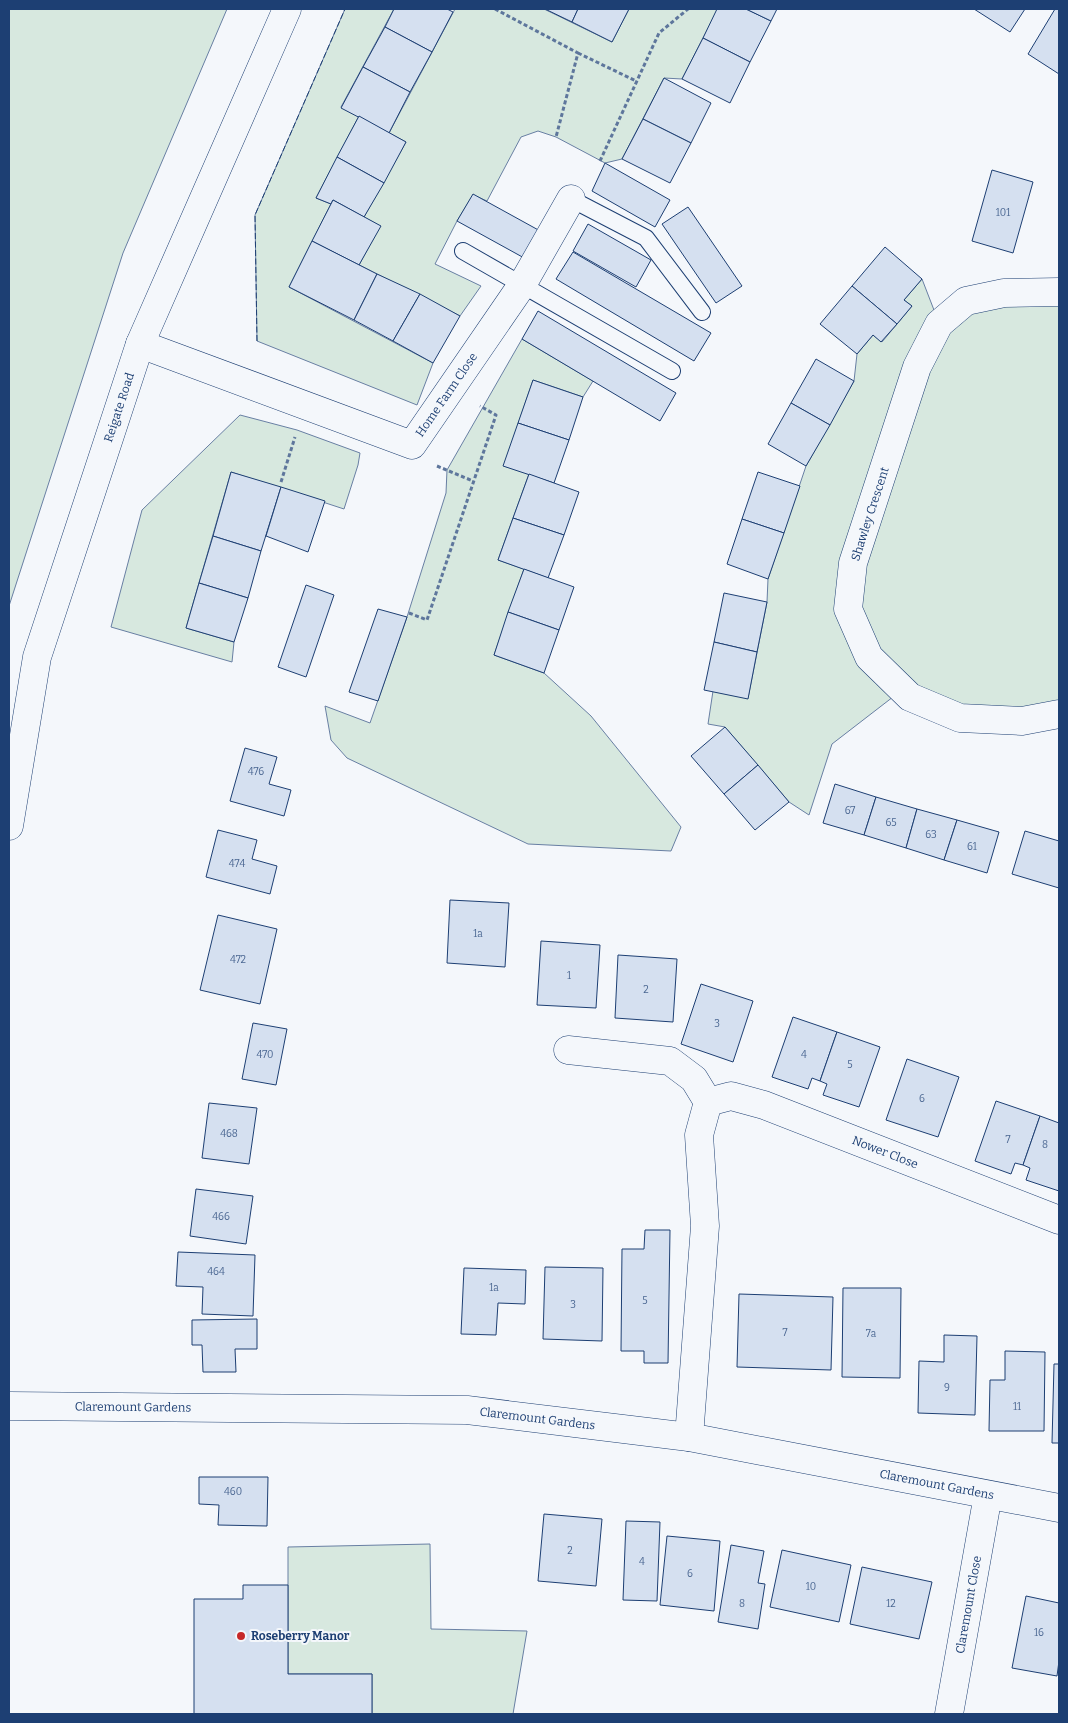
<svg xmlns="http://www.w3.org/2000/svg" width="1068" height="1723" font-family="Bitter,serif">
	<rect width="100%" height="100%" fill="#f4f7fb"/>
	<g fill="#d7e8df" stroke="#687fa3">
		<path d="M 9,9 L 227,9 L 123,253 L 9,606 Z"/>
		<path d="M 345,9 L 394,9 L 341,107 L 359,116 L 316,198 L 331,204 L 289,287 L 433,363 L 417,405 L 257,341 L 255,215 Z"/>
		<path d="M 455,9 L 544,9 L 612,42 L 629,9 L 718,9 L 682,79 L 664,78 L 622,159 L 605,163 L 556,137 L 538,131 L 521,137 L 487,201 L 473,195 L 457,221 L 435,264 L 481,286 L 460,316 L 359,265 L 380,226 L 364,217 L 406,142 L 389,133 Z"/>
		<path d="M 922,279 L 939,323 L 966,301 L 1059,292 L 1059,714 L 1022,721 L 902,690 L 832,744 L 809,815 L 789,802 L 725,727 L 708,724 L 713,691 L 748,698 L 767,602 L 768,579 L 806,466 L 854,381 L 857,354 L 873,335 L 882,342 L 912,306 L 904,300 Z"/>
		<path d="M 522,339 L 593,381 L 583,397 L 533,380 L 504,466 L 529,474 L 498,560 L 524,569 L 494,655 L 544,673 L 591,716 L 681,827 L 671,851 L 528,844 L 347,758 L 331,740 L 325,706 L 370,723 L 407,617 L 446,493 L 447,470 Z"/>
		<path d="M 240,415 L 297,430 L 360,453 L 358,465 L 344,509 L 231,472 L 186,628 L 234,642 L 232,662 L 111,627 L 142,510 Z"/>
		<path d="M 430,1544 L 431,1629 L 527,1631 L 513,1714 L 372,1714 L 372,1674 L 288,1674 L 288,1547 Z"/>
	</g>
	<g fill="#d5e0f0" stroke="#1d3f73">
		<path d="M 394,9 L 447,9 L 453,12 L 432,52 L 385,27 Z"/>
		<path d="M 545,9 L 578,9 L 572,22 Z"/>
		<path d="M 578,9 L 629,9 L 612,42 L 572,22 Z"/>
		<path d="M 717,9 L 746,9 L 771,21 L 750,62 L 703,38 Z"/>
		<path d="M 746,9 L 777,9 L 771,21 Z"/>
		<path d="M 974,9 L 1025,9 L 1010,32 Z"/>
		<path d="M 1055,9 L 1059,9 L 1059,74 L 1028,54 Z"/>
		<path d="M 385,27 L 432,52 L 410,92 L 363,67 Z"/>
		<path d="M 703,38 L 750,62 L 730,103 L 682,79 Z"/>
		<path d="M 363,67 L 410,92 L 389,133 L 341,108 Z"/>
		<path d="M 664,78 L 711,103 L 691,143 L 643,119 Z"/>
		<path d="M 359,116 L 406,142 L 384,183 L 337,157 Z"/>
		<path d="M 643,119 L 691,143 L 670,183 L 622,159 Z"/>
		<path d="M 337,157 L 384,183 L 364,217 L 333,200 L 331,204 L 316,198 Z"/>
		<path d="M 605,163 L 670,200 L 655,227 L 592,191 Z"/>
		<path d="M 992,170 L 1033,182 L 1013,253 L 972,241 Z"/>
		<path d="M 473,194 L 542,232 L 526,259 L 457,221 Z"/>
		<path d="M 333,200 L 381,226 L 359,265 L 312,241 Z"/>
		<path d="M 688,207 L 742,286 L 716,303 L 662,224 Z"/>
		<path d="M 588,224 L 651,260 L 636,287 L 573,251 Z"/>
		<path d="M 312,241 L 377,274 L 354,320 L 289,287 Z"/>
		<path d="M 885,247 L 922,279 L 904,300 L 912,306 L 897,324 L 852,286 Z"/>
		<path d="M 573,252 L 711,333 L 694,361 L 556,279 Z"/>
		<path d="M 377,274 L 420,294 L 393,341 L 354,320 Z"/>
		<path d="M 852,286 L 897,324 L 881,342 L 873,335 L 857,354 L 820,324 Z"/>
		<path d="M 420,294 L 460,316 L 433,363 L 393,341 Z"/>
		<path d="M 538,311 L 676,393 L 660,421 L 522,339 Z"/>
		<path d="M 816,359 L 854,381 L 830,425 L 791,403 Z"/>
		<path d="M 533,380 L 583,397 L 569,440 L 518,423 Z"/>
		<path d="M 791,403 L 830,425 L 806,466 L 768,444 Z"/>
		<path d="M 518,423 L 569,440 L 554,483 L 503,466 Z"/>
		<path d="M 231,472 L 281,487 L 261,551 L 213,536 Z"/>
		<path d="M 758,472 L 800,486 L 784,533 L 742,519 Z"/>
		<path d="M 529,474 L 579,492 L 564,535 L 513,518 Z"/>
		<path d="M 281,487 L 325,501 L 308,552 L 266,536 Z"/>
		<path d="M 513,518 L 564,535 L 548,578 L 498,560 Z"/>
		<path d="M 742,519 L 784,533 L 768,579 L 727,564 Z"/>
		<path d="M 213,536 L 261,551 L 248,598 L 199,583 Z"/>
		<path d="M 524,569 L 574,587 L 559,630 L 508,612 Z"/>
		<path d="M 199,583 L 248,598 L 234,642 L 186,628 Z"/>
		<path d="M 306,585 L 334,595 L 306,677 L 278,667 Z"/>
		<path d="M 724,593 L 767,602 L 757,652 L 714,642 Z"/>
		<path d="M 378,609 L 407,617 L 378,701 L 349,692 Z"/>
		<path d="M 508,612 L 559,630 L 544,673 L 494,655 Z"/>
		<path d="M 714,642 L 757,652 L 748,699 L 704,690 Z"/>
		<path d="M 725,727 L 758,765 L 724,794 L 691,756 Z"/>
		<path d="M 245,748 L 277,757 L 269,784 L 291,790 L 284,816 L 230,801 Z"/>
		<path d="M 758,765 L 789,802 L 755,830 L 724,794 Z"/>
		<path d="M 835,784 L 876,797 L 864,835 L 823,823 Z"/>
		<path d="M 876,797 L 917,809 L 906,848 L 864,835 Z"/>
		<path d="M 917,809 L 957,820 L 944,860 L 906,848 Z"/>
		<path d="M 957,820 L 999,832 L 987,873 L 944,860 Z"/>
		<path d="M 218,830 L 257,840 L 252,859 L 277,866 L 270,894 L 206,877 Z"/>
		<path d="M 1025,831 L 1059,841 L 1059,888 L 1012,874 Z"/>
		<path d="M 450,900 L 509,903 L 505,967 L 447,963 Z"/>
		<path d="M 218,915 L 277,929 L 260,1004 L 200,990 Z"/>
		<path d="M 541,941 L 600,945 L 596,1008 L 537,1005 Z"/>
		<path d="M 618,955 L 677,959 L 673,1022 L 615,1018 Z"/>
		<path d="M 701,984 L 753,1001 L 733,1062 L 681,1044 Z"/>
		<path d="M 793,1017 L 837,1032 L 820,1081 L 812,1078 L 808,1089 L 772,1077 Z"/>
		<path d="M 253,1023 L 287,1029 L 276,1085 L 242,1079 Z"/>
		<path d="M 837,1032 L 880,1047 L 859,1107 L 823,1095 L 827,1084 L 820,1081 Z"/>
		<path d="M 907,1059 L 959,1077 L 938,1137 L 886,1120 Z"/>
		<path d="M 996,1101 L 1040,1116 L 1023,1165 L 1015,1163 L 1011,1174 L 975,1161 Z"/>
		<path d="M 209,1103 L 257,1108 L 249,1164 L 202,1158 Z"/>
		<path d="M 1040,1116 L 1059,1123 L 1059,1191 L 1026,1180 L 1030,1168 L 1023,1165 Z"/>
		<path d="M 196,1189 L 253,1196 L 246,1244 L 190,1236 Z"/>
		<path d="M 645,1230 L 670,1230 L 668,1363 L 644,1363 L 644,1351 L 621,1351 L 622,1249 L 644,1249 Z"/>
		<path d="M 178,1252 L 255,1255 L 253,1316 L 202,1314 L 203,1287 L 176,1286 Z"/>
		<path d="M 545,1267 L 603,1268 L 602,1341 L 543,1339 Z"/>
		<path d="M 464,1268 L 526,1270 L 525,1304 L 498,1303 L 496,1335 L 461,1334 Z"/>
		<path d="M 843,1288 L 901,1288 L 900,1378 L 842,1377 Z"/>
		<path d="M 739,1294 L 833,1297 L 831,1370 L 737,1367 Z"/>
		<path d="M 257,1319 L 257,1349 L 235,1349 L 236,1372 L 203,1372 L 202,1345 L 192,1345 L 192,1320 Z"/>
		<path d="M 944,1335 L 977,1336 L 975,1415 L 918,1413 L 919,1361 L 944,1362 Z"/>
		<path d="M 1005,1351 L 1045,1352 L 1044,1431 L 989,1431 L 990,1380 L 1005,1380 Z"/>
		<path d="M 1054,1364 L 1059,1364 L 1059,1443 L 1052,1443 Z"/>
		<path d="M 199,1477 L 268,1477 L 267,1526 L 218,1525 L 219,1505 L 199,1504 Z"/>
		<path d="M 544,1514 L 602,1519 L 596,1586 L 538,1581 Z"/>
		<path d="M 626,1521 L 660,1522 L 657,1601 L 623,1600 Z"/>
		<path d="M 667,1536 L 720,1541 L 714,1611 L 660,1605 Z"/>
		<path d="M 731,1545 L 764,1551 L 758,1583 L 765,1584 L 758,1629 L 718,1622 Z"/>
		<path d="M 782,1550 L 851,1565 L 839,1622 L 770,1607 Z"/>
		<path d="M 862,1567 L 932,1582 L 919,1639 L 850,1624 Z"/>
		<path d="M 243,1585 L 288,1585 L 288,1674 L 372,1674 L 372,1714 L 194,1714 L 194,1599 L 243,1599 Z"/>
		<path d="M 1026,1596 L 1059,1603 L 1059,1661 L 1057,1676 L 1012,1668 Z"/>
	</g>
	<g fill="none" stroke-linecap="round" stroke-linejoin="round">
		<g stroke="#1d3f73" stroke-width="18">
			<g id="service">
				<path d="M 571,199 L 646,238 L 702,312"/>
				<path d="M 463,251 L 672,371"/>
			</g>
		</g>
		<g stroke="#1d3f73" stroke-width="29">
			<g id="minor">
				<path d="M 1059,292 L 1004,293 L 966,301 L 939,324 L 917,367 L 853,563 L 848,609 L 869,657 L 910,697 L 960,718 L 1022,721 L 1059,714"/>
				<path id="s1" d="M 140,344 L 412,445 L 522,285 L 571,199"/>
				<path d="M 568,1050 L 670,1061 L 694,1079 L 708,1102"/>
				<path id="s2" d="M 9,1406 L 467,1410 L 689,1437 L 1059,1508"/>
				<path id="s3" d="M 689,1437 L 705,1226 L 699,1135 L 708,1102 L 731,1096 L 764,1105 L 1059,1220"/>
				<path id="s4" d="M 949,1714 L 988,1495"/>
			</g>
		</g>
		<g stroke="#1d3f73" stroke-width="29">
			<g id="trunk">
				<path id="s5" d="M 9,826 L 37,657 L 140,344 L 287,9"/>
			</g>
		</g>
		<g stroke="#5e769c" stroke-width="3" stroke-dasharray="4 2.5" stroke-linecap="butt">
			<path d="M 495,9 L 578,53 L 556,137"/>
			<path d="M 578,53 L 636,81"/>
			<path d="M 600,161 L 659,33 L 688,9"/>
			<path d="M 437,466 L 473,481"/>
			<path d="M 281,482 L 295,437"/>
			<path d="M 409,613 L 427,620 L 496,415 L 480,406"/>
		</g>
		<use href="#service" stroke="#f4f7fb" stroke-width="16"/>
		<use href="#minor" stroke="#f4f7fb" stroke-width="28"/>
		<use href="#trunk" stroke="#f4f7fb" stroke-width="28"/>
		<path stroke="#1d3f73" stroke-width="1" stroke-dasharray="6 2.5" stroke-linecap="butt" d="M 257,341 L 255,215 L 345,9"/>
	</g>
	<circle fill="#c62828" stroke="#f4f7fb" stroke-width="2" cx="241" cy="1636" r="5"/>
	<g text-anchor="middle" stroke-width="4" stroke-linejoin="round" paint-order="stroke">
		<g font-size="10" fill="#4b6792">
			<text x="1003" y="216">101</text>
			<text x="256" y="775">476</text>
			<text x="850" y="814">67</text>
			<text x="891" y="826">65</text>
			<text x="931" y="838">63</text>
			<text x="972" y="850">61</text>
			<text x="237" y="867">474</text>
			<text x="478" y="937">1a</text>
			<text x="238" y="963">472</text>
			<text x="569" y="979">1</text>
			<text x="646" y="993">2</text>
			<text x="717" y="1027">3</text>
			<text x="265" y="1058">470</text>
			<text x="804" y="1058">4</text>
			<text x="850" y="1068">5</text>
			<text x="922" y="1102">6</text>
			<text x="229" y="1137">468</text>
			<text x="1008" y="1143">7</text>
			<text x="1045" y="1148">8</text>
			<text x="221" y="1220">466</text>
			<text x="216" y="1275">464</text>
			<text x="494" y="1291">1a</text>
			<text x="645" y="1304">5</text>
			<text x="573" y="1308">3</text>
			<text x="785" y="1336">7</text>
			<text x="871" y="1337">7a</text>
			<text x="947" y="1391">9</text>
			<text x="1017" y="1410">11</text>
			<text x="233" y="1495">460</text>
			<text x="570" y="1554">2</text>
			<text x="642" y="1565">4</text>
			<text x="690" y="1577">6</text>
			<text x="811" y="1590">10</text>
			<text x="742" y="1607">8</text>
			<text x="891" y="1607">12</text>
			<text x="1039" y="1636">16</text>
		</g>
		<g font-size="12" fill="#1d3f73" stroke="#f4f7fb">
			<text dy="4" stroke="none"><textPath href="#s1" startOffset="351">Home Farm Close</textPath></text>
			<text dy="4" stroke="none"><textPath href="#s5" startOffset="434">Reigate Road</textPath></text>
			<text transform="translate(870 514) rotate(-72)" y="4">Shawley Crescent</text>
			<text dy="4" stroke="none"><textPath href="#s3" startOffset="525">Nower Close</textPath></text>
			<text dy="4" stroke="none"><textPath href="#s2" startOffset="124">Claremount Gardens</textPath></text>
			<text dy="4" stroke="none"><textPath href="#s2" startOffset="529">Claremount Gardens</textPath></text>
			<text dy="4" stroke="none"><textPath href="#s2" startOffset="934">Claremount Gardens</textPath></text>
			<text dy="4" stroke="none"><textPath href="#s4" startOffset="111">Claremount Close</textPath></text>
		</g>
		<g font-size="12" font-weight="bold" fill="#1d3f73" stroke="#f4f7fb" text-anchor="start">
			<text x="251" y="1640">Roseberry Manor</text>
		</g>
	</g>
	<rect width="1068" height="1723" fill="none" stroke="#1d3f73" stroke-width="20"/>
</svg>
